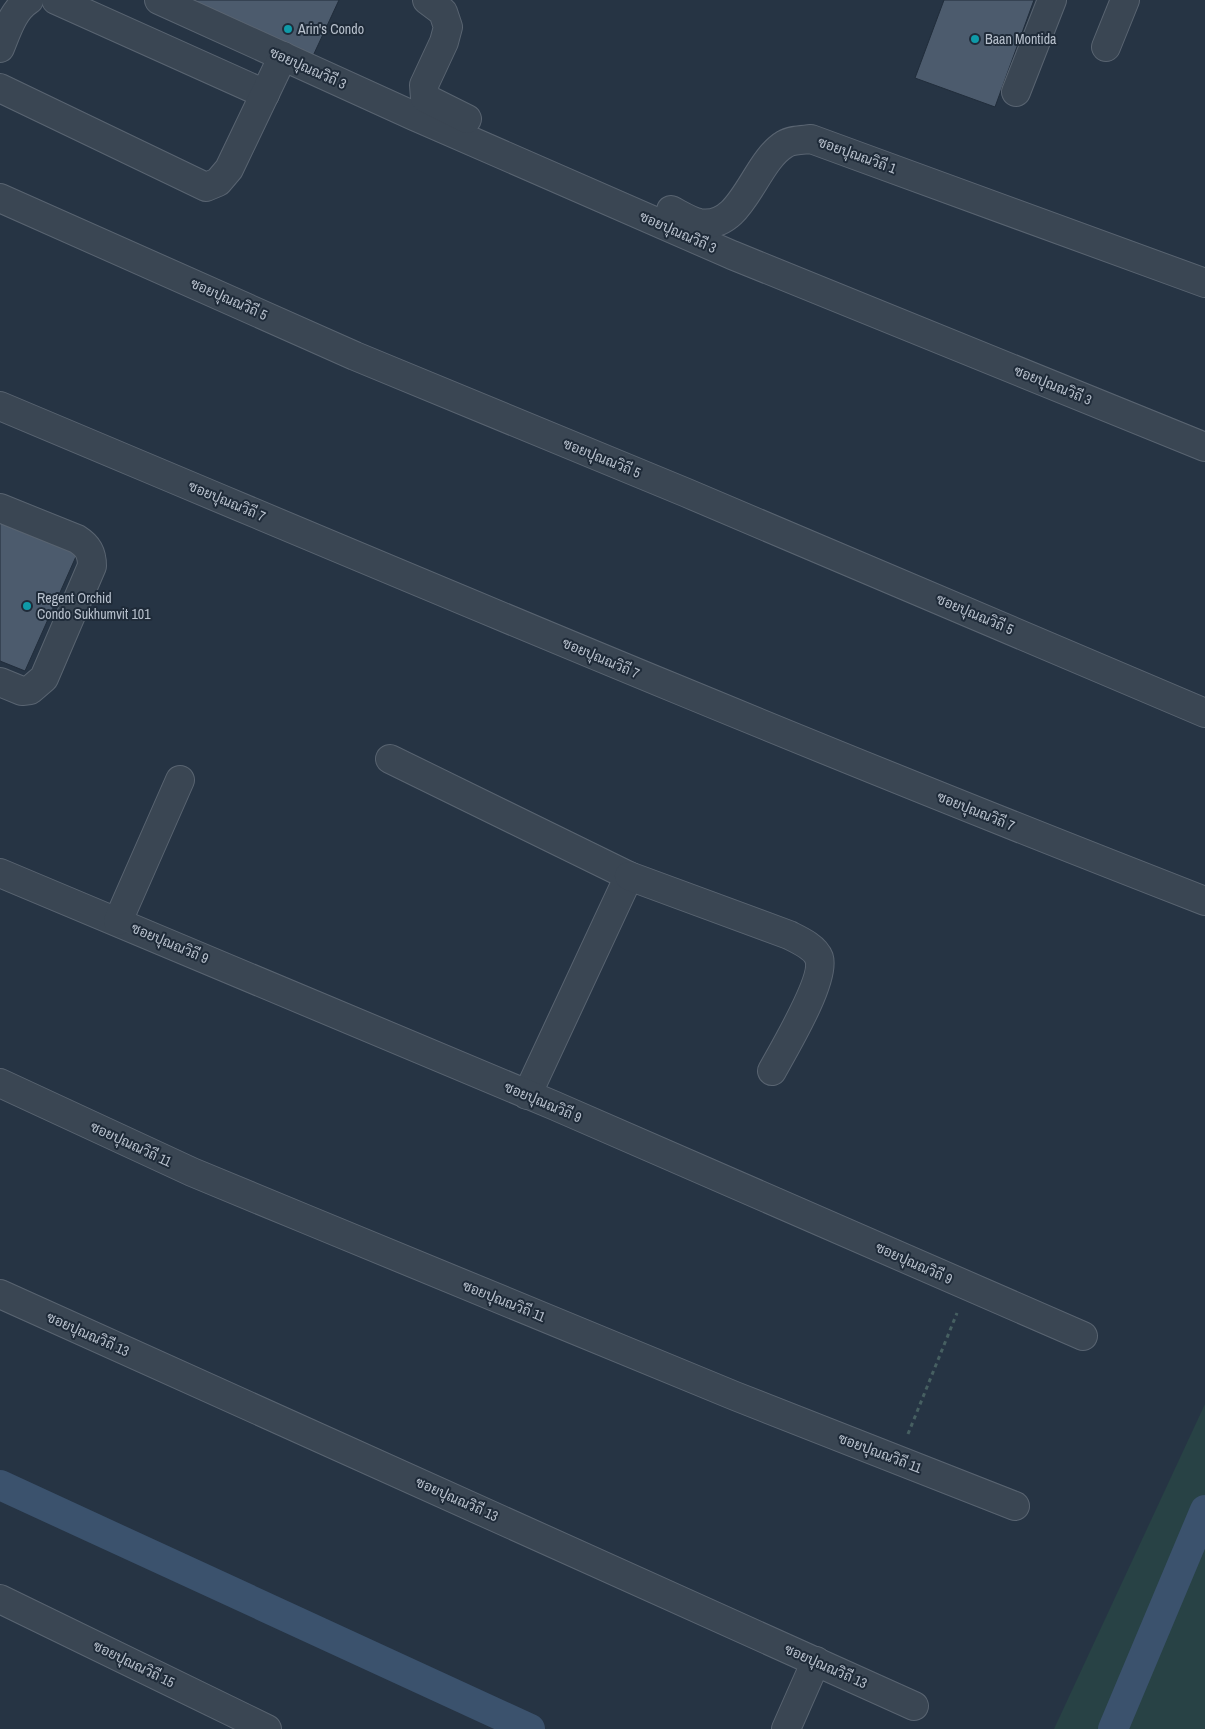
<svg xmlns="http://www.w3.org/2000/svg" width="1205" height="1729" font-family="'Archivo Narrow',Sarabun,sans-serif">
	<rect width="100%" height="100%" fill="#263444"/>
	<path fill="#284245" d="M 1205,1404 L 1205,1729 L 1054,1729 Z"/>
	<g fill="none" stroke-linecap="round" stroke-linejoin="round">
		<g stroke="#3b526d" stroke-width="30">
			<path d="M 0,1485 L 530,1729"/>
			<path d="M 1113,1729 L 1205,1510"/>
		</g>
	</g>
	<g fill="#4c5b6d" stroke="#212d3b">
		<path d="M 187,0 L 339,0 L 312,58 Z"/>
		<path d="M 944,0 L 1034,0 L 995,107 L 915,78 Z"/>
		<path d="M 0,517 L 78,552 L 25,671 L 0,661 Z"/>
	</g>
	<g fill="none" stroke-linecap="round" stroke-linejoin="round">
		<g stroke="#596471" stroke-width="30">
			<g id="minor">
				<path d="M 56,0 L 265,94"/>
				<path d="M 159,0 L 414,116 L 732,255 L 1205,447"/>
				<path d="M 427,0 L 443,12 L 448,27 L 444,42 L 424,85 L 425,98 L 467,119"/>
				<path d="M 1106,47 L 1125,0"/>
				<path d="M 0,48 C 7,31 13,10 29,0"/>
				<path d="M 0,88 L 206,187 L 218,182 L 229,169 L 283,56"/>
				<path d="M 1016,92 L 1052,0"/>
				<path d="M 0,198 L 355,356 L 687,493 L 1205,713"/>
				<path d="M 671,210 C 679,214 690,221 699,223 C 743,231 753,163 785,144 C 791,140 803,140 811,139 L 1205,283"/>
				<path d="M 0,406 C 400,574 800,744 1205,901"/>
				<path d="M 0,508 L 77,539 C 88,546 92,553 92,566 L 44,678 L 30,690 L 22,691 L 0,682"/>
				<path d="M 390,759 L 629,876 L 527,1095"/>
				<path d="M 0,873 L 553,1105 L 1083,1336"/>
				<path d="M 629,876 L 789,935 C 799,940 815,947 819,958 C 826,979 784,1049 772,1071"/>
				<path d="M 118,921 L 180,780"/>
				<path d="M 0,1083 L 192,1172 L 308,1220 L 735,1396 L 1015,1506"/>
				<path d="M 0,1294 L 914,1706"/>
				<path d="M 0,1599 L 267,1729"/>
				<path d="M 786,1729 L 816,1661"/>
			</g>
		</g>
		<path stroke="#465f61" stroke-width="3" stroke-dasharray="4 4" stroke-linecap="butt" d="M 908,1434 L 957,1313"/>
		<use href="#minor" stroke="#3a4653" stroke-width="28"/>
	</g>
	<g fill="#0f9aa8" stroke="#1f2b39" stroke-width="2">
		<circle cx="288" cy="29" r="5"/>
		<circle cx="975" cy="39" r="5"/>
		<circle cx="27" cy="606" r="5"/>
	</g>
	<g text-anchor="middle" stroke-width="4" stroke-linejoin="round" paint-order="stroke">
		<g font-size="14" fill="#b8c1cd" stroke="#1f2b39" text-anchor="start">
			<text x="298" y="34">Arin's Condo</text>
			<text x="985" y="44">Baan Montida</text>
			<text x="37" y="603">Regent Orchid<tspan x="37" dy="16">Condo Sukhumvit 101</tspan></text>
		</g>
		<g font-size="14" fill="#b8c1cd" stroke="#1f2b39">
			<text transform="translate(308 68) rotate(24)" y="5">ซอยปุณณวิถี 3</text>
			<text transform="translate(857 155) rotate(20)" y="5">ซอยปุณณวิถี 1</text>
			<text transform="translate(678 232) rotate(24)" y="5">ซอยปุณณวิถี 3</text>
			<text transform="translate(229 299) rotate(24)" y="5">ซอยปุณณวิถี 5</text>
			<text transform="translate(1053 385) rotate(22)" y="5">ซอยปุณณวิถี 3</text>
			<text transform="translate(602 458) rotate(22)" y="5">ซอยปุณณวิถี 5</text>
			<text transform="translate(227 501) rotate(23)" y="5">ซอยปุณณวิถี 7</text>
			<text transform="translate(975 614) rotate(23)" y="5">ซอยปุณณวิถี 5</text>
			<text transform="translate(601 658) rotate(23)" y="5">ซอยปุณณวิถี 7</text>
			<text transform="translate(976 811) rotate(22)" y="5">ซอยปุณณวิถี 7</text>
			<text transform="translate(170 943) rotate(23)" y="5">ซอยปุณณวิถี 9</text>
			<text transform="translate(543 1102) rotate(23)" y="5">ซอยปุณณวิถี 9</text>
			<text transform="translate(131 1144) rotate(25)" y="5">ซอยปุณณวิถี 11</text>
			<text transform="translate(914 1263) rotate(24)" y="5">ซอยปุณณวิถี 9</text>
			<text transform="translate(504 1301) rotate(22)" y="5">ซอยปุณณวิถี 11</text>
			<text transform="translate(88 1334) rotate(24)" y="5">ซอยปุณณวิถี 13</text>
			<text transform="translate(880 1453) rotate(21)" y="5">ซอยปุณณวิถี 11</text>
			<text transform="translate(457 1499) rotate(24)" y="5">ซอยปุณณวิถี 13</text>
			<text transform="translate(134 1664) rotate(26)" y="5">ซอยปุณณวิถี 15</text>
			<text transform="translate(826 1666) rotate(24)" y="5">ซอยปุณณวิถี 13</text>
		</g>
	</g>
</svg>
